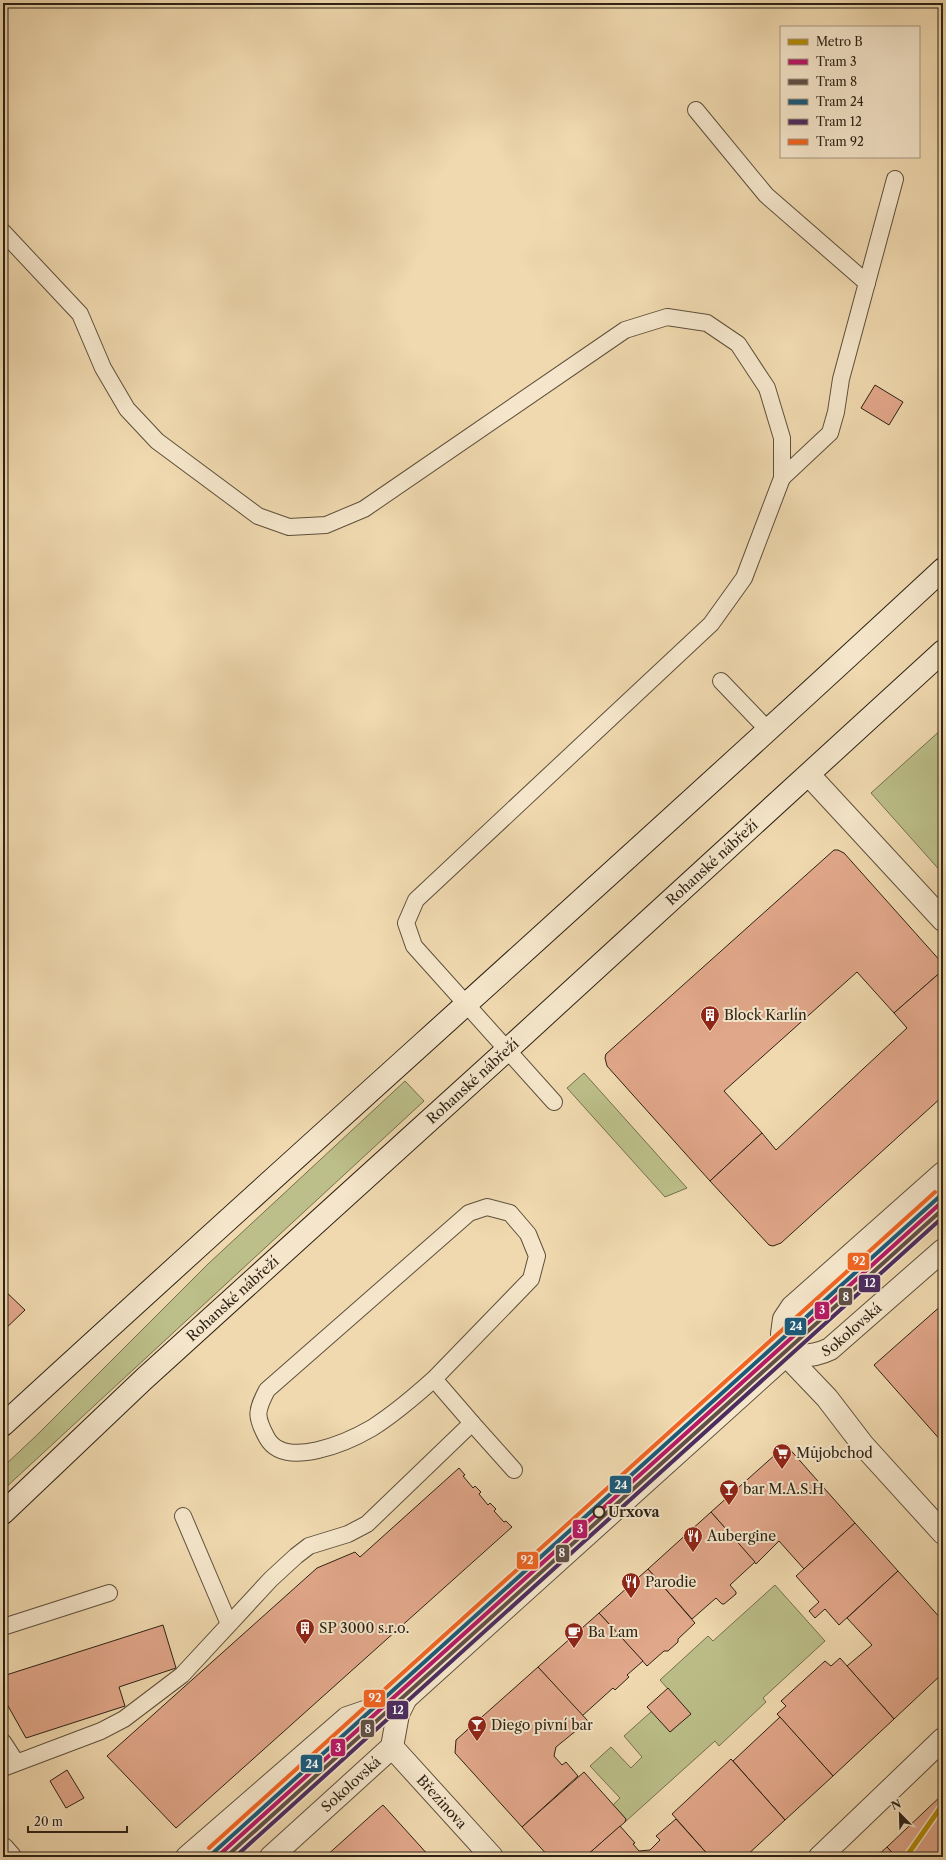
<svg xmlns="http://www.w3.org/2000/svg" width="946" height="1860" font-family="'Libre Caslon Text',serif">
	<rect width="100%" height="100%" fill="#f0d9af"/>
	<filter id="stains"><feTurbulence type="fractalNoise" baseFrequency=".005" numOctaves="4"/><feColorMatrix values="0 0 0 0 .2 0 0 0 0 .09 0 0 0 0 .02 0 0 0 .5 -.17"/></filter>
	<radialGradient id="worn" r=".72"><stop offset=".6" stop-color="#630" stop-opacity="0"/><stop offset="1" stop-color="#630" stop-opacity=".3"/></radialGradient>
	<g fill="#bcbf89" stroke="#74704f">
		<path d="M 943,728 L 943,874 L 871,793 Z"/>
		<path d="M 584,1073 L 687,1188 L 665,1197 L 567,1088 Z"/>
		<path d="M 405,1081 L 424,1101 L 3,1490 L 3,1467 L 38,1434 L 208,1264 Z"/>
		<path d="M 775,1585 L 825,1641 L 763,1698 L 766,1702 L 719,1746 L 715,1741 L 625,1822 L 626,1819 L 613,1805 L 620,1798 L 590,1766 L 611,1747 L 631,1768 L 642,1757 L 624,1736 L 652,1711 L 670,1732 L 690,1714 L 660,1680 L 708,1636 L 713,1641 Z"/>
	</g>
	<g fill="#e1a78a" stroke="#2d2215">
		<path d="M 875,385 L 903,402 L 889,425 L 861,408 Z"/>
		<path d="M 834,850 L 838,850 L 844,853 L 943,964 L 943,970 L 894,1013 L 857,972 L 724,1091 L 762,1133 L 710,1181 L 607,1066 L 605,1058 L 606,1054 Z"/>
		<path d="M 943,970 L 943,1096 L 781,1243 L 773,1246 L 769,1245 L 710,1181 L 762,1133 L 776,1150 L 907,1028 L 894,1013 Z"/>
		<path d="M 3,1289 L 25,1310 L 3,1331 Z"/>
		<path d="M 943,1304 L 943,1443 L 874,1365 Z"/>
		<path d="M 786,1445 L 855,1523 L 804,1569 L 779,1541 L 756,1564 L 711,1512 Z"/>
		<path d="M 459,1468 L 465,1475 L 463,1476 L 473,1488 L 475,1486 L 481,1492 L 479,1494 L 488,1505 L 490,1503 L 496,1509 L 494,1511 L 504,1522 L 506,1521 L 512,1527 L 176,1828 L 107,1756 L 317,1568 L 355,1552 L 360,1557 Z"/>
		<path d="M 711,1512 L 755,1562 L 730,1585 L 736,1592 L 736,1594 L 724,1604 L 722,1604 L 716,1598 L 692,1619 L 648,1569 Z"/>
		<path d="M 855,1523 L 898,1571 L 839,1625 L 825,1609 L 815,1618 L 809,1611 L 819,1602 L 796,1576 Z"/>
		<path d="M 648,1569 L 695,1623 L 678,1639 L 678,1642 L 668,1651 L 664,1651 L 647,1666 L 599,1613 Z"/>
		<path d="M 898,1571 L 943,1621 L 943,1673 L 894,1719 L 847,1666 L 872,1645 L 847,1618 Z"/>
		<path d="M 599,1613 L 643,1661 L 627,1675 L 629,1677 L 615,1690 L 613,1688 L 582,1716 L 538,1667 Z"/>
		<path d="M 163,1625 L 176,1668 L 119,1687 L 125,1706 L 26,1738 L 3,1697 L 3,1676 Z"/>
		<path d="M 840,1658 L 894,1719 L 833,1776 L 777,1714 L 786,1706 L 781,1701 L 825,1661 L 831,1666 Z"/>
		<path d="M 538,1667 L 588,1721 L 556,1747 L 554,1756 L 562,1765 L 566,1762 L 578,1776 L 522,1827 L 455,1753 L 456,1740 Z"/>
		<path d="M 668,1688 L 691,1714 L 670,1732 L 647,1707 Z"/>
		<path d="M 780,1717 L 833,1776 L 785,1820 L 733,1761 Z"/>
		<path d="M 731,1759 L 785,1820 L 745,1857 L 710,1857 L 672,1814 Z"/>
		<path d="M 67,1770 L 84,1798 L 66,1808 L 50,1781 Z"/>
		<path d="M 584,1772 L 626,1819 L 625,1822 L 585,1857 L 549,1857 L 522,1827 Z"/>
		<path d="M 943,1794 L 943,1857 L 896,1857 L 887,1847 Z"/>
		<path d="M 383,1805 L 430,1857 L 325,1857 L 376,1811 Z"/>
		<path d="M 676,1819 L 710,1857 L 585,1857 L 620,1826 L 635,1843 L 633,1844 L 639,1851 L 650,1850 L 660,1840 L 656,1836 Z"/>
		<path d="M 887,1847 L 896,1857 L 876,1857 Z"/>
	</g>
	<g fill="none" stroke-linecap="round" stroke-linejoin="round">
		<g stroke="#5e503c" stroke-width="18">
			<g id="service">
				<path d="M 696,110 L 766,195 L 867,283"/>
				<path d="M 3,232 L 80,314 L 103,368 L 127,409 L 157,441 L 258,516 L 289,527 L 326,525 L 364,509 L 625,330 L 667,317 L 707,323 L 738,344 L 767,388 L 782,438 L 782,478 L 744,578 L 711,624 L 416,900 L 406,923 L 414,946 L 554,1102"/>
				<path d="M 782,478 L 830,433 L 836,412 L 841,379 L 895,179"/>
				<path d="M 721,681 L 769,731"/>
				<path d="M 434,1379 L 531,1279 L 537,1256 L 528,1234 L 510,1213 L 487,1207 L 469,1213 L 267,1390 C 256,1411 255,1416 267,1438 C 285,1470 348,1442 372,1428 C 394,1414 414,1397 434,1379 L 472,1423"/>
				<path d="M 183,1516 L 229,1624"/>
				<path d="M 3,1627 L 109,1593"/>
				<path d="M 3,1742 L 16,1762"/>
				<path d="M 3,1768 L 101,1731 L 124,1719 L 182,1675 L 271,1579 L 296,1556 L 309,1546 L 348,1534 L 367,1524 L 472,1423 L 514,1470"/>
			</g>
		</g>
		<g stroke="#5e503c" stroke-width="24">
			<g id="minor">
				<path d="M 809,775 L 943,920"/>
				<path d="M 943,1173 L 792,1307 L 784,1319 L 783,1326 L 782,1334 L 786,1355 L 827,1398 L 863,1445 L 943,1533"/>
				<path id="s1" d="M 392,1747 L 492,1857"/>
				<path id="s2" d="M 187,1857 L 347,1718 L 406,1698 L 786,1355 C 802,1357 816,1356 830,1349 L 943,1250"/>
				<path id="s3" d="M 271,1857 L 392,1747 L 398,1714 L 406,1698"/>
				<path d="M 820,1857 L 943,1739"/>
			</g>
		</g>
		<g stroke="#5e503c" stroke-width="24">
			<path id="tertiary" d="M 3,1849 L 10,1857"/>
		</g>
		<g stroke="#2d2215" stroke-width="24">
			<g id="secondary">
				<path d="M 3,1425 C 315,1138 633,857 943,569"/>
				<path id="s4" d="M 3,1513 L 144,1379 L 507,1050 L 943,651"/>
			</g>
		</g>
		<use href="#service" stroke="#f5e6cb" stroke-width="16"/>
		<use href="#minor" stroke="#f5e6cb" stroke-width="22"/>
		<use href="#tertiary" stroke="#f5e6cb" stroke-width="22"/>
		<use href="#secondary" stroke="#f5e6cb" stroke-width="22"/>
		<g stroke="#f5e6cb" stroke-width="7">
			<path id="tram-1" d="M 217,1857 L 943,1201"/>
		</g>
		<g stroke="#f5e6cb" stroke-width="7">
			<path id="tram-2" d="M 226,1857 L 943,1209"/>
		</g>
		<g stroke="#f5e6cb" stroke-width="7">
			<path id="tram-3" d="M 213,1853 L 939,1197"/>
		</g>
		<g stroke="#f5e6cb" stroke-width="7">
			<path id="tram-4" d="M 235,1857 L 943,1217"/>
		</g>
		<g stroke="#f5e6cb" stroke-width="7">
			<path id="tram-5" d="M 209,1848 L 935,1192"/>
		</g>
		<use href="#tram-1" stroke="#b71965" stroke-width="4"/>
		<use href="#tram-2" stroke="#605047" stroke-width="4"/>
		<use href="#tram-3" stroke="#1a5a7b" stroke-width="4"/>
		<use href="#tram-4" stroke="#4c2d5f" stroke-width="4"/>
		<use href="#tram-5" stroke="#f26522" stroke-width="4"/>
		<g stroke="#f5e6cb" stroke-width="8">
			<path id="metro-1" d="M 906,1857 L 943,1804"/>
		</g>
		<use href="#metro-1" stroke="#b48b07" stroke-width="5"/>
	</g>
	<defs>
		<g id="building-pin" transform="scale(1)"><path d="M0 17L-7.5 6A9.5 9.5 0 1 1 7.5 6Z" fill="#8f2418" stroke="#f5e6cb"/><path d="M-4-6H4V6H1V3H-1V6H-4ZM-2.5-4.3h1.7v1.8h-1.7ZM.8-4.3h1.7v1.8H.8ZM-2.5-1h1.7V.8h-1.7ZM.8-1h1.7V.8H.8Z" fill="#fff"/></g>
		<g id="supermarket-pin" transform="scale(1)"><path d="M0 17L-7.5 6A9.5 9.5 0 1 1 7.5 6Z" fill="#8f2418" stroke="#f5e6cb"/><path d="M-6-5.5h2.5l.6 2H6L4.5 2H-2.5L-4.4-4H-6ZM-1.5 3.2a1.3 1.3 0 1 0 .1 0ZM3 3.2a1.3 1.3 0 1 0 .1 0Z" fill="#fff"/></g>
		<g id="bar-pin" transform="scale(1)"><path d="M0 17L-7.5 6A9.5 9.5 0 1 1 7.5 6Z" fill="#8f2418" stroke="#f5e6cb"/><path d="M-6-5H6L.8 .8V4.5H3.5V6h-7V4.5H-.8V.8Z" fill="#fff"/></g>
		<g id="restaurant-pin" transform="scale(1)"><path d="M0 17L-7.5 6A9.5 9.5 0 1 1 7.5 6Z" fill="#8f2418" stroke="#f5e6cb"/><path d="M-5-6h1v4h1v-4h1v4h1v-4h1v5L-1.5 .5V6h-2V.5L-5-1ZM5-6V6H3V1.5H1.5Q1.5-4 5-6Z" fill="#fff"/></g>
		<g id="cafe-pin" transform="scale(1)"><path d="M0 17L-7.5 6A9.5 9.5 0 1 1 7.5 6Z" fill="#8f2418" stroke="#f5e6cb"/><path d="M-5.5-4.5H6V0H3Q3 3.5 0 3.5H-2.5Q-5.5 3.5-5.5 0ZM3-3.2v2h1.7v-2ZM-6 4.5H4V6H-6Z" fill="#fff"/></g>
	</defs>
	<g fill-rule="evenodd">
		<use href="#building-pin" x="710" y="1015"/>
		<use href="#supermarket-pin" x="782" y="1453"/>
		<use href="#bar-pin" x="729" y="1489"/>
		<use href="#restaurant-pin" x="693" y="1536"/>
		<use href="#restaurant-pin" x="631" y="1582"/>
		<use href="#building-pin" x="305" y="1628"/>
		<use href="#cafe-pin" x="574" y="1632"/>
		<use href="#bar-pin" x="477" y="1725"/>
	</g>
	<circle fill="#f5e6cb" stroke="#2d2215" stroke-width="2" cx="599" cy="1512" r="5.5"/>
	<g text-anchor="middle" stroke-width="4" stroke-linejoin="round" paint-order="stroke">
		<g font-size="14" fill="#2d2215" stroke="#f5e6cb">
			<text dy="5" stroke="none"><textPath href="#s4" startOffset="962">Rohanské nábřeží</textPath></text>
			<text dy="5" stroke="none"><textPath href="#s4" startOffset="638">Rohanské nábřeží</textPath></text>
			<text dy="5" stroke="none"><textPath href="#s4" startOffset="314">Rohanské nábřeží</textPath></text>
			<text dy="5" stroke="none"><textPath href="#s2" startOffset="860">Sokolovská</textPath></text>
			<text dy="5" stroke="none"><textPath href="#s3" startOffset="108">Sokolovská</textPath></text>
			<text dy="5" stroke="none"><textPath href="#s1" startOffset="74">Březinova</textPath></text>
		</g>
		<g font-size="14" fill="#2d2215" stroke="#f5e6cb" text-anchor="start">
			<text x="724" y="1020">Block Karlín</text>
			<text x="796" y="1458">Můjobchod</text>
			<text x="743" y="1494">bar M.A.S.H</text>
			<text x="707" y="1541">Aubergine</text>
			<text x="645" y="1587">Parodie</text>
			<text x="319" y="1633">SP 3000 s.r.o.</text>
			<text x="588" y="1637">Ba Lam</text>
			<text x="491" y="1730">Diego pivní bar</text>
		</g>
		<g font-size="14" font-weight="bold" fill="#2d2215" stroke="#f5e6cb" text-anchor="start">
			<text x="608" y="1517">Urxova</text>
		</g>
	</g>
	<g stroke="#f5e6cb" stroke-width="1.5">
		<rect x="847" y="1252" width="23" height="19" rx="4" fill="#f26522"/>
		<rect x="858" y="1274" width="23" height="19" rx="4" fill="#4c2d5f"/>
		<rect x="838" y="1287" width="15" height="19" rx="4" fill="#605047"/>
		<rect x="814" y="1301" width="16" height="19" rx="4" fill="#b71965"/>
		<rect x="784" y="1317" width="23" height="19" rx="4" fill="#1a5a7b"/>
		<rect x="609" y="1475" width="23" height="19" rx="4" fill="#1a5a7b"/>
		<rect x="572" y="1519" width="16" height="20" rx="4" fill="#b71965"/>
		<rect x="555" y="1544" width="15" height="19" rx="4" fill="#605047"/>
		<rect x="516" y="1551" width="23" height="19" rx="4" fill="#f26522"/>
		<rect x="363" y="1689" width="23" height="19" rx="4" fill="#f26522"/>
		<rect x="386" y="1700" width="23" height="20" rx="4" fill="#4c2d5f"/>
		<rect x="360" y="1719" width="15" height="19" rx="4" fill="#605047"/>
		<rect x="330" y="1738" width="16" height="19" rx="4" fill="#b71965"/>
		<rect x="300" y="1754" width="23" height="19" rx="4" fill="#1a5a7b"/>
	</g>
	<g font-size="11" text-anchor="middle" font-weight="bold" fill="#fff">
		<text x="859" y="1265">92</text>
		<text x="870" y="1287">12</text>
		<text x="846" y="1301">8</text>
		<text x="822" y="1314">3</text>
		<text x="796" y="1330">24</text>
		<text x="621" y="1489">24</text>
		<text x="580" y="1533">3</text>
		<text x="562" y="1557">8</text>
		<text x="527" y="1564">92</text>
		<text x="375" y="1702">92</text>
		<text x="398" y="1714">12</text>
		<text x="368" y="1733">8</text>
		<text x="338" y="1752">3</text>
		<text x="312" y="1768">24</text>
	</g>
	<rect width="946" height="1860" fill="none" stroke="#f0d9af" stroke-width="16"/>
	<rect x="4" y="4" width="938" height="1852" fill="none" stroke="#2d2215" stroke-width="2"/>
	<rect x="8" y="8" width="930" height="1844" fill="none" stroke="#2d2215"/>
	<rect x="780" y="26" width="140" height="132" fill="#f5e6cb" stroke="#a59882"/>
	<rect x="788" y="39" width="20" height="6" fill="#b48b07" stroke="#a59882"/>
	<text x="816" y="46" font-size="12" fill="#2d2215">Metro B</text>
	<rect x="788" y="59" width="20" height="6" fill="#b71965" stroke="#a59882"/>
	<text x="816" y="66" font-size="12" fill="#2d2215">Tram 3</text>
	<rect x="788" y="79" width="20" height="6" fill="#605047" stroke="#a59882"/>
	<text x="816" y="86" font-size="12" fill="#2d2215">Tram 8</text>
	<rect x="788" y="99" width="20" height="6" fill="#1a5a7b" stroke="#a59882"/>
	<text x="816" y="106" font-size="12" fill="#2d2215">Tram 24</text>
	<rect x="788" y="119" width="20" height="6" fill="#4c2d5f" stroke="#a59882"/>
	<text x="816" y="126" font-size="12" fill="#2d2215">Tram 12</text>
	<rect x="788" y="139" width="20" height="6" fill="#f26522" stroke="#a59882"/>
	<text x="816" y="146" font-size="12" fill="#2d2215">Tram 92</text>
	<g transform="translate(900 1814) rotate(337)" stroke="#f5e6cb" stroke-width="3" paint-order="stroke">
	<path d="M0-3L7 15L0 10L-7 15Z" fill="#2d2215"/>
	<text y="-6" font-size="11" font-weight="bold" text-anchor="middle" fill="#2d2215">N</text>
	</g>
	<path d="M28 1826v6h99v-6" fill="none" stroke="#2d2215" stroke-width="2"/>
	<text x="34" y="1826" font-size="12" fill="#2d2215" stroke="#f5e6cb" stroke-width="3" paint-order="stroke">20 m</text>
	<rect width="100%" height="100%" filter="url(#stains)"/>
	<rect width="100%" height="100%" fill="url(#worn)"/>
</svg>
